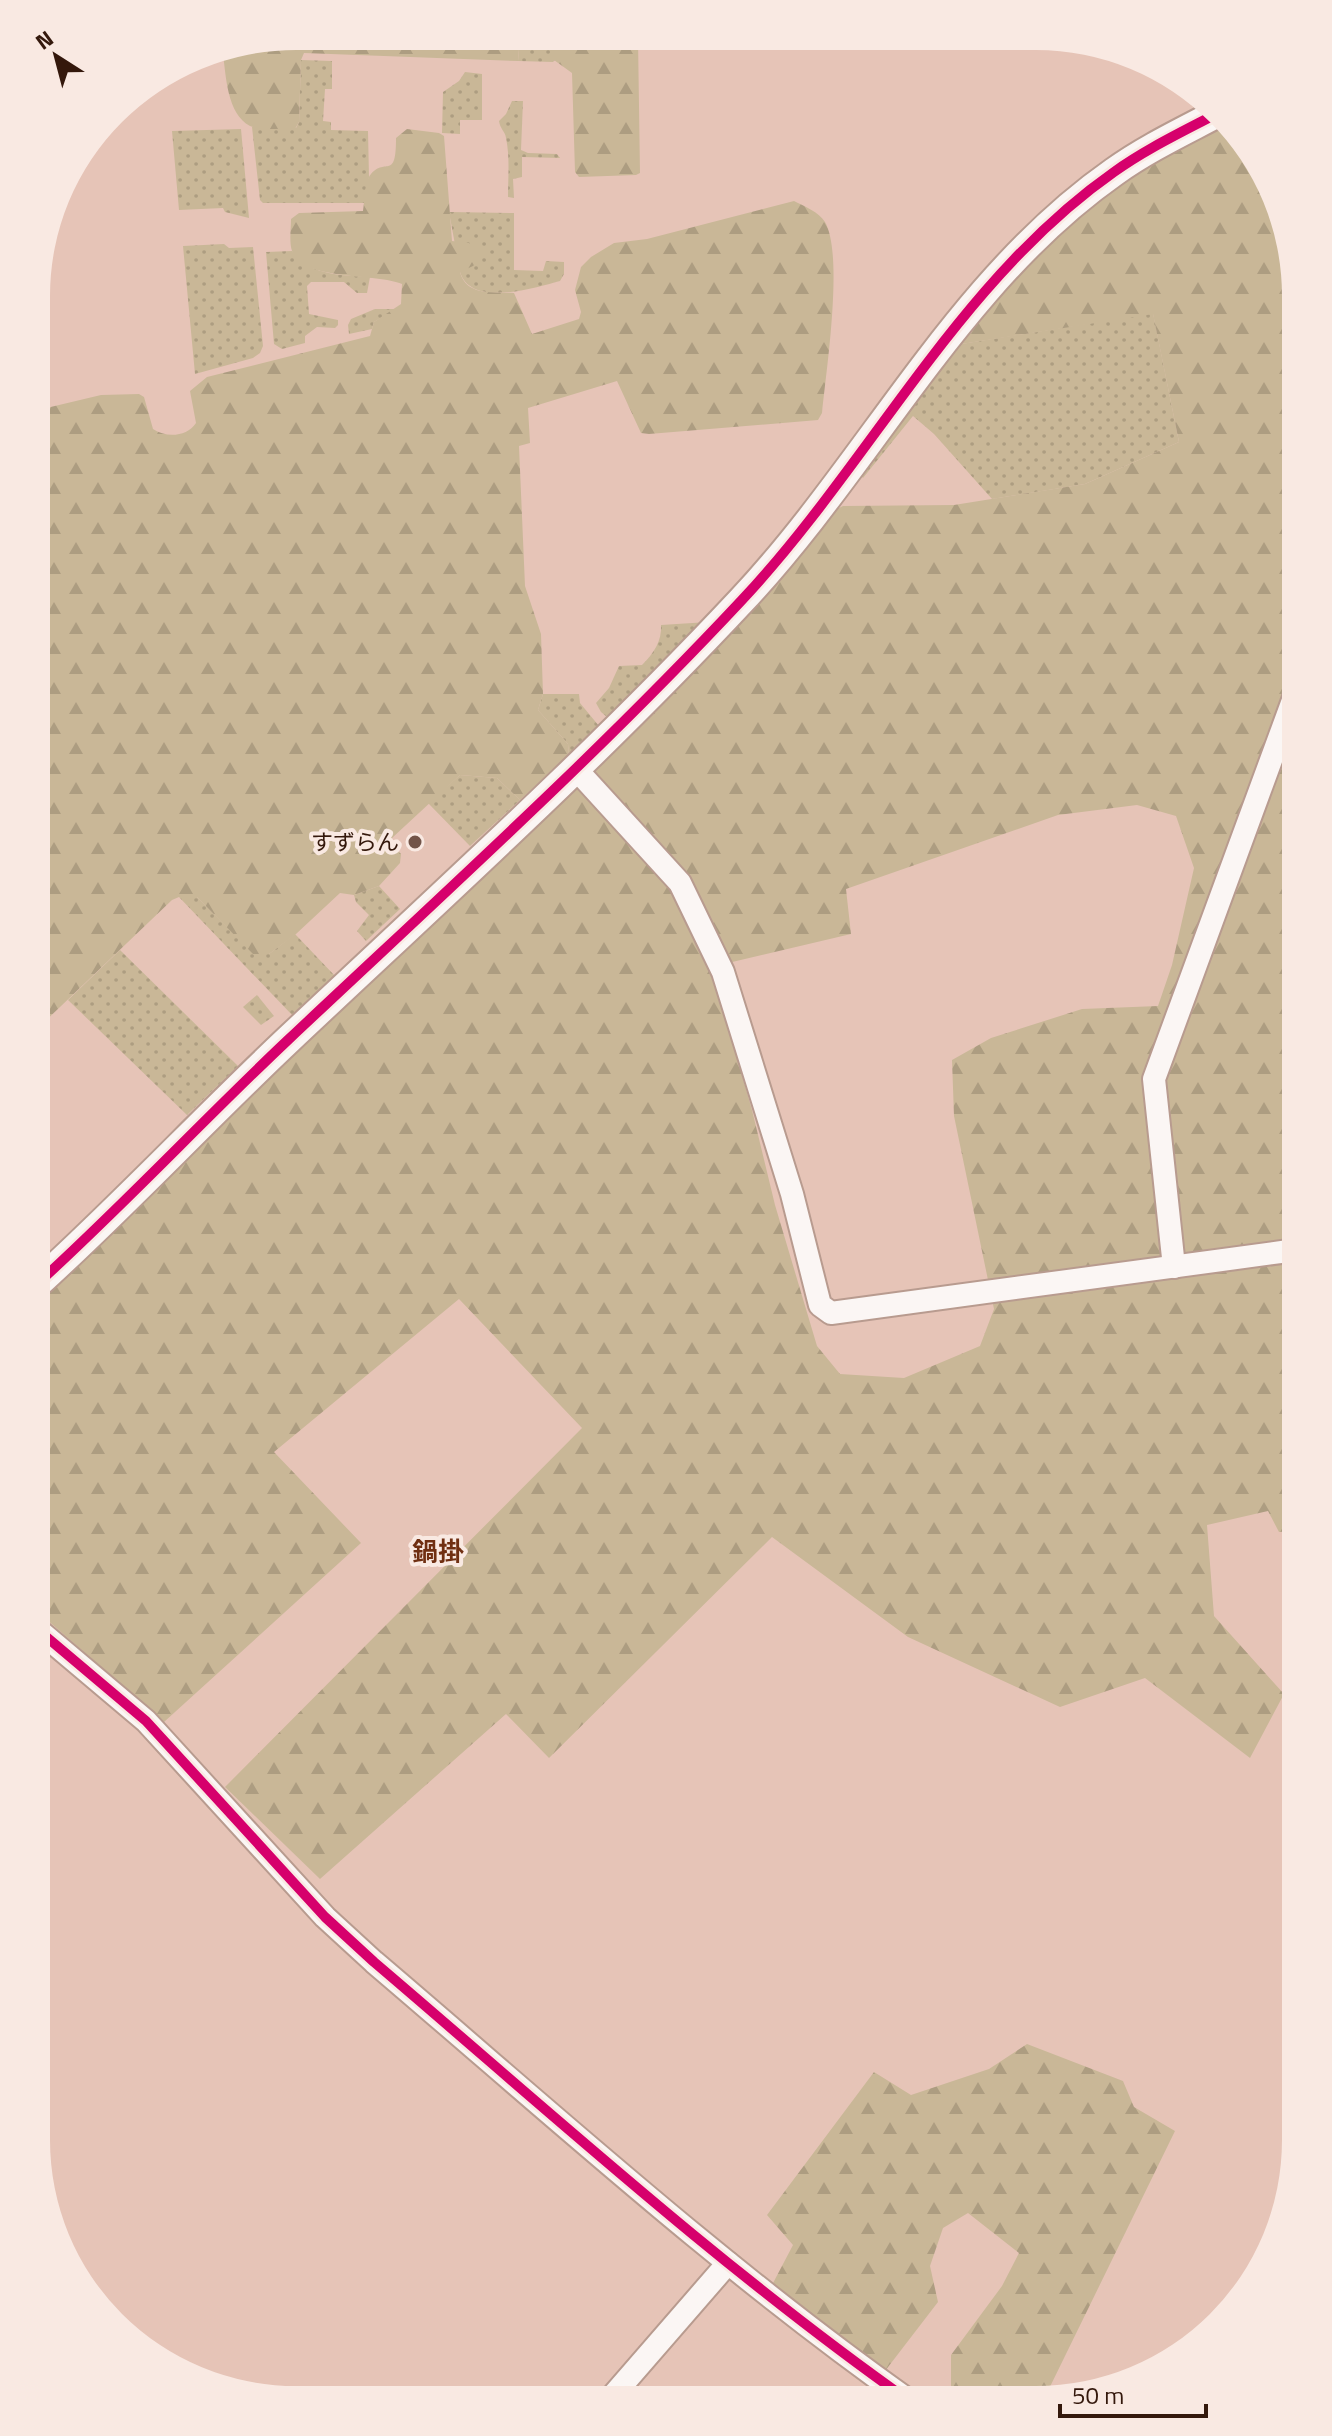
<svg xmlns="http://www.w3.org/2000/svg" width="1332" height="2436" font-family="'Titillium Web','Noto Sans JP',sans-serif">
	<defs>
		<pattern id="grass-dots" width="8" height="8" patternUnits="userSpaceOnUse" patternTransform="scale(2)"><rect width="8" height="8" fill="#c9b797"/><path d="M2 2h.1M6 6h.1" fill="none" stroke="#ad9d81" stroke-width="1.8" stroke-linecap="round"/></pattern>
		<pattern id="forest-firs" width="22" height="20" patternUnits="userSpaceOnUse" patternTransform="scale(2)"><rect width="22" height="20" fill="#c9b797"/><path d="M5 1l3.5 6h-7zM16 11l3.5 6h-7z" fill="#ad9d81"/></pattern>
	</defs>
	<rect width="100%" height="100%" fill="#e6c4b7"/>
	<g fill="url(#grass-dots)">
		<path d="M 520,37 L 556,38 L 556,59 L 553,62 L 518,61 Z"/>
		<path d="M 301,60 L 332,61 L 332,89 L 325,89 L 323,121 L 331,122 L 331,130 L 368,131 L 369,177 L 365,203 L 263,203 L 260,200 L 252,127 L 296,128 L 299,122 Z"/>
		<path d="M 465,72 L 482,74 L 482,120 L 460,120 L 460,134 L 442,133 L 443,92 L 459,81 Z"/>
		<path d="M 512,101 L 523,101 L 521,150 L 528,153 L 557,154 L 560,158 L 522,157 L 522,177 L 513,179 L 514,198 L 508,197 C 508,178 510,157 506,138 C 505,131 500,129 499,121 L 506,114 Z"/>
		<path d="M 241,129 L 249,218 L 225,212 L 223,208 L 179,210 L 172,131 Z"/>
		<path d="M 449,212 L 514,213 L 514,270 L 543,271 L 546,261 L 564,262 L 564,274 L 560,281 C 534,288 471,308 460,272 Z"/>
		<path d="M 224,244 L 229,248 L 253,247 L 263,346 L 260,353 L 253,358 L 195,374 L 183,246 Z"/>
		<path d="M 292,251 C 310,276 342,275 370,277 L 367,293 L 357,293 L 344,282 L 311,282 L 307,286 L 309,314 L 338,320 L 338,325 L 335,328 L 317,327 L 305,336 L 305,343 L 282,349 L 274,344 L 266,252 Z"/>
		<path d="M 375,309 L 396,309 L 374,322 L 372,329 L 349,334 L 348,325 L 351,319 Z"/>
		<path d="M 1153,313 L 1179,442 L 1085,484 L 992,499 L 934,434 L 913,416 L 863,478 L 859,473 L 955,345 Z"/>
		<path d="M 708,622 L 607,717 L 601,712 L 596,703 L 609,688 L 619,666 L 642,665 C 654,653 662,641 661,625 Z"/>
		<path d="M 543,694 L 579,694 L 580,703 L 599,726 L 569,755 L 568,744 L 538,710 Z"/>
		<path d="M 460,775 L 497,778 L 520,800 L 470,846 L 428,803 Z"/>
		<path d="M 379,886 L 400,909 L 366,941 L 357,931 L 369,915 L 356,902 L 354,895 Z"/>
		<path d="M 179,897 L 197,897 L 254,954 L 269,954 L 295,934 L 335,976 L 293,1016 Z"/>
		<path d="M 120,950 L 238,1066 L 187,1115 L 68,1000 Z"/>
		<path d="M 257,995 L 274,1016 L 261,1025 L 243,1007 Z"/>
	</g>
	<g fill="url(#forest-firs)" fill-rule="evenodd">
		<path d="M 296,36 L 436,37 L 437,41 L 448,48 L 474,47 L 481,37 L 520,37 L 518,61 L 304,53 L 301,60 L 299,122 L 295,129 C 282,128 261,131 250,126 C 227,114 226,76 223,54 L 219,51 Z"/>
		<path d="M 553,38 L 638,38 L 640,173 L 636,175 L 579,177 L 575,172 L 572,73 L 554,60 Z"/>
		<path d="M 1222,122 L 1282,212 L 1296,296 L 1296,1531 L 1279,1532 L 1268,1511 L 1207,1525 L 1214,1616 L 1284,1694 L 1250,1758 L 1145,1678 L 1060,1707 L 908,1637 L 772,1537 L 549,1758 L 506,1714 L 320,1879 L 225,1787 L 582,1428 L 459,1299 L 274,1452 L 361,1543 L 164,1722 L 37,1611 L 37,1299 L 113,1228 L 833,511 L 843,506 L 954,505 L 1085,484 L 1179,442 L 1153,314 L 955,345 L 1027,259 L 1119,177 ZM 1137,805 L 1176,816 L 1194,868 L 1172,965 L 1158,1006 L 1082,1009 L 991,1038 L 952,1060 L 954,1116 L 994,1309 L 980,1346 L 904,1378 L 840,1374 L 817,1346 L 775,1205 L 752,1110 L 711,967 L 851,934 L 846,889 L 1058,815 Z"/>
		<path d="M 407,129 L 439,133 L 444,136 L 452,241 L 469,243 L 481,252 L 480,259 L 473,266 L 460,272 C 466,296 493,292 514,293 L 532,334 L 579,319 L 581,312 L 575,290 L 581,267 L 591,257 L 614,243 L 647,239 L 794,201 C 804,206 819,212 825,222 C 844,255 826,372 822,413 L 818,420 L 649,434 L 641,433 L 617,381 L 528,408 L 530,443 L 519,446 L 525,586 L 541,634 L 543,694 L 538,710 L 568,744 L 569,755 L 520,800 L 497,778 L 460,775 L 392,838 L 391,842 L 401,854 L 400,863 L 379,886 L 354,895 L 340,893 L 296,934 L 269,954 L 254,955 L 197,897 L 179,897 L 172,900 L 37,1029 L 38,410 L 101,395 L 139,394 L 144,397 L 153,429 C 166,438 187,437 196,423 L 190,391 L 207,377 L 370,336 L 374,322 L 401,304 L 402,284 C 376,273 301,281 292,251 C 289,242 291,228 291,219 L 299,213 L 363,211 C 365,201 364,182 371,174 C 386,157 396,181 396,138 Z"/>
		<path d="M 1027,2044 L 1123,2081 L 1134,2107 L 1175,2131 L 1044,2399 L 960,2400 L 951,2394 L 951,2355 L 1002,2286 L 1019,2253 L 968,2213 L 943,2228 L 930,2266 L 938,2302 L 885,2371 L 772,2285 L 793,2245 L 767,2215 L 874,2072 L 911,2095 L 989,2069 Z"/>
	</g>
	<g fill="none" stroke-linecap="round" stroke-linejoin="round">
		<g stroke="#b89b8f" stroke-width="26">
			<g id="minor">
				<path d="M 575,768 L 680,883 L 723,972 L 792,1194 L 820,1305 L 831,1313 L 1296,1250"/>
				<path d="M 1174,1267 L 1154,1079 L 1296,692"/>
				<path d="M 37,1629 L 146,1721 L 325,1917 L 374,1962 C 549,2111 720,2267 908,2400"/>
				<path d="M 610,2399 L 728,2263"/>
			</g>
		</g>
		<g stroke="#b89b8f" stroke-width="32">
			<path id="tertiary" d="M 37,1284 C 124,1205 204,1119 289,1039 C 442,895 598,754 741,601 C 870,464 957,282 1114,172 C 1146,149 1182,132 1216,114"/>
		</g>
		<use href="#minor" stroke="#fbf6f4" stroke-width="22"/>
		<use href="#tertiary" stroke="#fbf6f4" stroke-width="28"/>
		<g stroke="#f9e9e2" stroke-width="15">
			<g id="cycleway">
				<path d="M 37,1284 C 124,1205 204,1119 289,1039 C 442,895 598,754 741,601 C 870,464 957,282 1114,172 C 1146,149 1182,132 1216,114"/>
				<path d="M 37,1629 L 146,1721 L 325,1917 L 374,1962 C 549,2111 720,2267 908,2400"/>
			</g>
		</g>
		<use href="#cycleway" stroke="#d6006c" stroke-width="10"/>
	</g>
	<circle fill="#725448" stroke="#f9e9e2" stroke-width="3" cx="415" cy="842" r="8"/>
	<g text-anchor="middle" stroke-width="8" stroke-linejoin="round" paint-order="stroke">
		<g font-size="22" fill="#34180c" stroke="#f9e9e2" text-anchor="end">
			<text x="399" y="850">すずらん</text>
		</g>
		<g font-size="26" font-weight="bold" fill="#702f12" stroke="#f9e9e2">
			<text x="438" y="1561">鍋掛</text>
		</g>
	</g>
	<path d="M0 0H1332V2436H0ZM296 50H1036A246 246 0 0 1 1282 296V2140A246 246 0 0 1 1036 2386H296A246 246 0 0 1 50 2140V296A246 246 0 0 1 296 50Z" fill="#f9e9e2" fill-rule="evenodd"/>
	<g transform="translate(56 56) rotate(324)" stroke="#f9e9e2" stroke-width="6" paint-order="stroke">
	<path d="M0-6L14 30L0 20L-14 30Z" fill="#34180c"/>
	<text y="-12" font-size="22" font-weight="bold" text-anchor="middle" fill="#34180c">N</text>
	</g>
	<path d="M1060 2404v12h146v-12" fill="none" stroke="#34180c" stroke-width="4"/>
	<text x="1072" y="2404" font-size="24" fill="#34180c" stroke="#f9e9e2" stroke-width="6" paint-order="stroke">50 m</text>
</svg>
